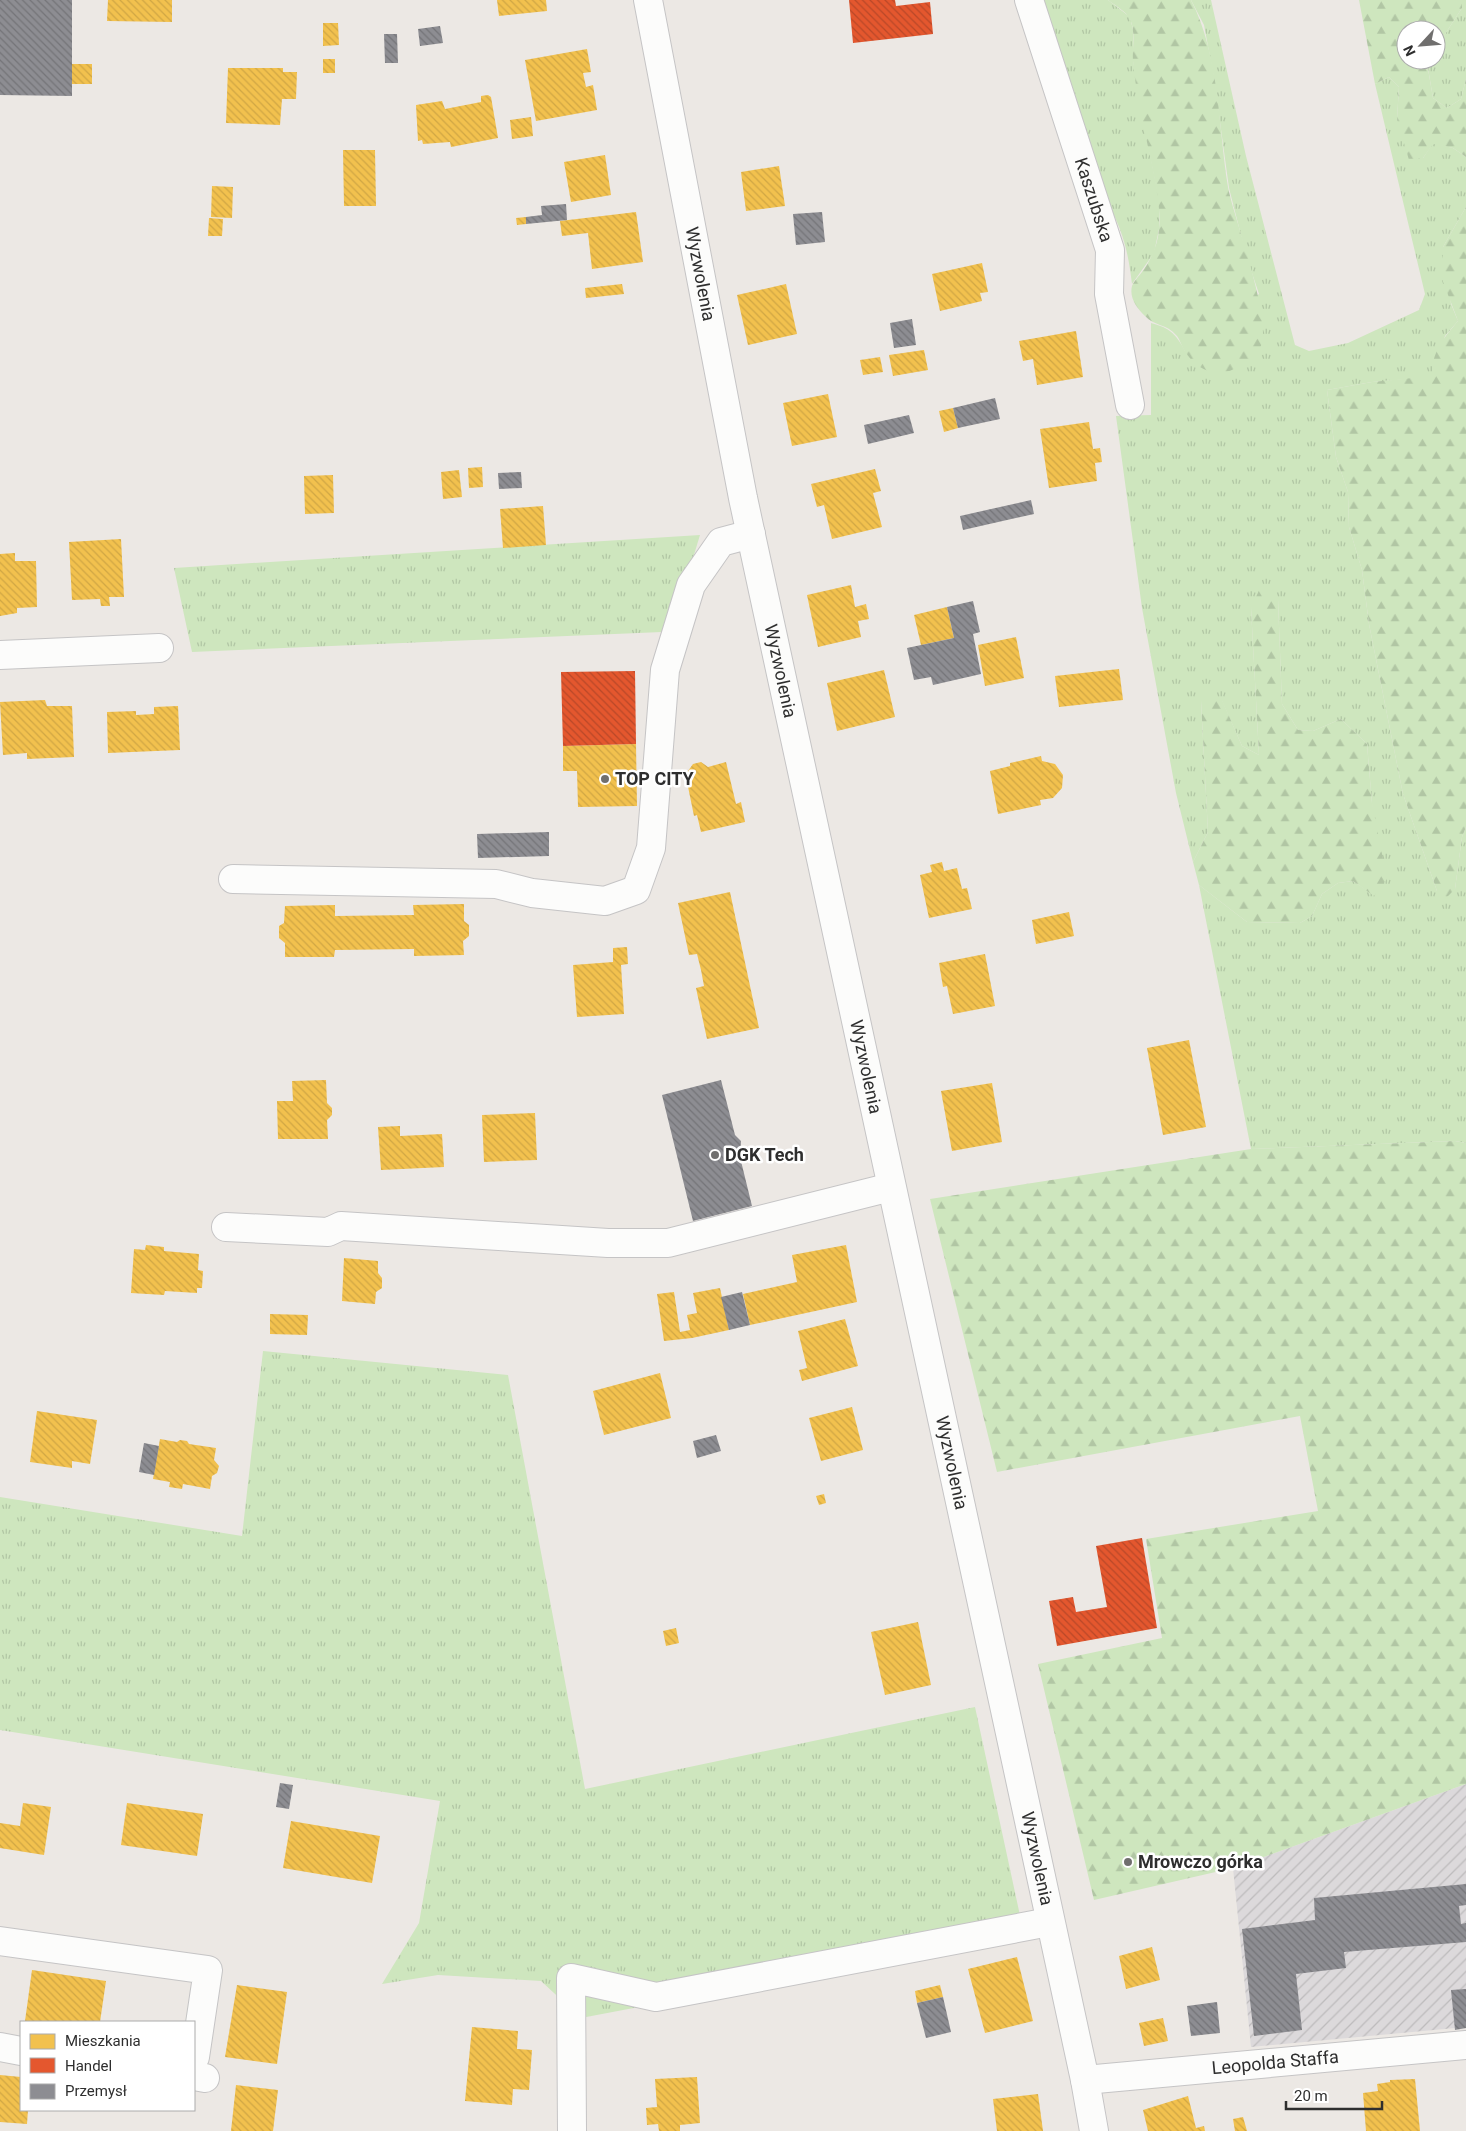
<svg xmlns="http://www.w3.org/2000/svg" width="1466" height="2131" font-family="Roboto,sans-serif">
	<defs>
		<pattern id="industrial-furrows" width="10" height="10" patternUnits="userSpaceOnUse" patternTransform="scale(1.25)"><rect width="10" height="10" fill="#dcd9db"/><path d="M-1 1l2-2M0 10L10 0M9 11l2-2" fill="none" stroke="#bdbbbc"/></pattern>
		<pattern id="grass-tufts" width="24" height="20" patternUnits="userSpaceOnUse" patternTransform="scale(1.25)"><rect width="24" height="20" fill="#cee6be"/><path d="M3 7l-1-3M5 7V3M7 7l1-3M15 17l-1-3M17 17v-4M19 17l1-3" fill="none" stroke="#b1c6a4"/></pattern>
		<pattern id="forest-firs" width="22" height="20" patternUnits="userSpaceOnUse" patternTransform="scale(1.25)"><rect width="22" height="20" fill="#cee6be"/><path d="M5 1l3.5 6h-7zM16 11l3.5 6h-7z" fill="#b1c6a4"/></pattern>
		<pattern id="homes-back-hatch" width="6" height="6" patternUnits="userSpaceOnUse" patternTransform="scale(1.25)"><rect width="6" height="6" fill="#f2c14e"/><path d="M-1 5l2 2M0 0l6 6M5-1l2 2" fill="none" stroke="#d0a644"/></pattern>
		<pattern id="shops-back-hatch" width="6" height="6" patternUnits="userSpaceOnUse" patternTransform="scale(1.25)"><rect width="6" height="6" fill="#e4572e"/><path d="M-1 5l2 2M0 0l6 6M5-1l2 2" fill="none" stroke="#b94828"/></pattern>
		<pattern id="industry-back-hatch" width="6" height="6" patternUnits="userSpaceOnUse" patternTransform="scale(1.25)"><rect width="6" height="6" fill="#8d8d92"/><path d="M-1 5l2 2M0 0l6 6M5-1l2 2" fill="none" stroke="#747478"/></pattern>
	</defs>
	<rect width="100%" height="100%" fill="#ece8e4"/>
	<path fill="url(#industrial-furrows)" d="M 1466,1784 L 1466,2027 L 1251,2047 L 1233,1868 Z"/>
	<g fill="url(#grass-tufts)">
		<path d="M 1042,0 L 1108,0 L 1130,17 L 1133,30 L 1133,60 L 1141,109 L 1159,199 L 1159,229 L 1154,253 L 1132,284 C 1128,251 1123,230 1106,200 Z"/>
		<path d="M 1191,0 L 1211,0 L 1246,156 L 1295,345 L 1309,351 L 1348,343 L 1419,310 L 1425,294 L 1375,84 L 1389,77 L 1399,87 L 1397,119 L 1423,158 L 1433,143 L 1453,148 L 1466,157 L 1466,207 L 1443,247 L 1451,304 L 1458,321 L 1445,336 L 1434,377 L 1372,382 L 1327,390 L 1336,457 L 1348,492 L 1349,527 L 1362,570 L 1369,624 L 1403,794 L 1437,891 L 1455,889 L 1462,837 L 1466,827 L 1466,1143 L 1455,1141 L 1251,1149 L 1199,885 L 1247,922 L 1300,923 L 1312,916 L 1322,894 L 1338,883 L 1353,881 L 1374,895 L 1372,803 L 1367,744 L 1341,719 L 1313,731 L 1298,730 L 1282,704 L 1278,600 L 1251,608 L 1259,755 L 1242,746 L 1222,701 L 1201,701 L 1208,832 L 1193,862 L 1176,793 L 1142,608 L 1116,416 L 1151,415 L 1151,323 C 1170,328 1176,334 1185,351 L 1259,294 L 1246,255 L 1229,188 L 1214,78 L 1204,25 Z"/>
		<path d="M 1462,0 L 1466,0 L 1466,79 L 1461,99 L 1447,108 L 1433,98 L 1427,62 L 1428,60 L 1436,60 L 1436,48 L 1462,8 Z"/>
		<path d="M 700,535 L 687,578 L 662,632 L 192,652 L 174,568 Z"/>
		<path d="M 263,1351 L 508,1375 L 585,1789 L 975,1707 L 1024,1934 L 581,2018 L 541,1981 L 438,1975 L 382,1984 L 419,1923 L 440,1801 L 0,1730 L 0,1497 L 242,1536 Z"/>
	</g>
	<g fill="url(#forest-firs)">
		<path d="M 1108,0 L 1191,0 C 1220,57 1218,125 1228,187 C 1234,219 1274,323 1260,348 C 1254,357 1243,364 1234,369 C 1214,379 1195,368 1184,350 C 1181,345 1180,339 1176,335 C 1167,324 1154,326 1145,316 C 1137,308 1129,298 1132,286 C 1134,281 1139,276 1142,272 C 1151,260 1158,244 1159,229 C 1161,208 1156,187 1152,166 C 1145,131 1136,96 1133,61 C 1132,48 1136,32 1130,19 C 1127,12 1114,5 1108,0 Z"/>
		<path d="M 1359,0 L 1462,0 L 1462,8 L 1436,48 L 1436,30 L 1406,30 L 1406,60 L 1428,60 L 1427,63 L 1433,98 L 1447,108 L 1461,99 L 1466,79 L 1466,157 L 1453,148 L 1433,144 L 1423,158 L 1409,160 L 1397,119 L 1399,87 L 1389,77 L 1375,84 Z"/>
		<path d="M 1466,207 L 1466,827 L 1462,837 L 1455,889 L 1445,899 L 1437,891 L 1403,794 L 1369,624 L 1362,570 L 1349,527 L 1348,492 L 1336,457 L 1327,390 L 1372,382 L 1433,376 C 1429,356 1445,336 1458,321 L 1442,279 L 1443,247 Z"/>
		<path d="M 1261,586 L 1278,600 L 1282,704 L 1298,730 L 1313,731 L 1341,719 L 1367,744 L 1372,803 L 1387,879 L 1374,896 L 1353,881 L 1338,883 L 1322,894 L 1312,916 L 1300,923 L 1247,922 L 1199,885 L 1193,862 L 1208,832 L 1201,701 L 1222,700 L 1242,746 L 1259,755 L 1251,608 Z"/>
		<path d="M 1455,1141 L 1466,1143 L 1466,1784 L 1233,1868 L 1094,1900 L 1038,1664 L 1162,1638 L 1146,1539 L 1318,1511 L 1300,1416 L 997,1472 L 930,1199 L 1251,1149 Z"/>
	</g>
	<g fill="url(#homes-back-hatch)">
		<path d="M 108,0 L 172,0 L 172,22 L 107,21 Z"/>
		<path d="M 497,0 L 546,0 L 547,11 L 499,16 Z"/>
		<path d="M 323,23 L 338,23 L 339,45 L 323,46 Z"/>
		<path d="M 587,49 L 591,72 L 583,73 L 586,87 L 593,85 L 597,110 L 536,121 L 525,60 Z"/>
		<rect x="323" y="59" width="12" height="14"/>
		<rect x="72" y="64" width="20" height="20"/>
		<path d="M 228,68 L 283,68 L 283,72 L 297,72 L 296,99 L 282,99 L 280,125 L 226,123 Z"/>
		<path d="M 488,95 L 491,97 L 498,138 L 451,147 L 450,142 L 423,144 L 422,140 L 418,141 L 416,105 L 442,101 L 445,109 L 481,102 L 481,96 Z"/>
		<path d="M 531,117 L 533,136 L 512,139 L 510,120 Z"/>
		<path d="M 343,150 L 375,150 L 376,206 L 344,206 Z"/>
		<path d="M 605,155 L 611,195 L 571,202 L 564,162 Z"/>
		<path d="M 779,166 L 785,206 L 746,211 L 741,172 Z"/>
		<path d="M 212,186 L 233,187 L 232,218 L 211,217 Z"/>
		<path d="M 636,212 L 643,262 L 592,269 L 588,233 L 562,236 L 560,221 Z"/>
		<path d="M 526,217 L 526,224 L 517,225 L 516,218 Z"/>
		<path d="M 209,218 L 223,219 L 222,236 L 208,236 Z"/>
		<path d="M 982,263 L 988,292 L 980,293 L 982,301 L 940,311 L 932,274 Z"/>
		<path d="M 622,284 L 624,294 L 586,298 L 585,288 Z"/>
		<path d="M 786,284 L 797,334 L 748,345 L 737,295 Z"/>
		<path d="M 1076,331 L 1083,377 L 1037,385 L 1033,359 L 1023,361 L 1019,341 Z"/>
		<path d="M 924,350 L 928,370 L 893,376 L 889,355 Z"/>
		<path d="M 880,357 L 883,372 L 863,375 L 860,360 Z"/>
		<path d="M 828,394 L 837,437 L 792,446 L 783,403 Z"/>
		<path d="M 953,408 L 958,428 L 944,432 L 939,411 Z"/>
		<path d="M 1089,422 L 1093,449 L 1100,448 L 1102,462 L 1095,463 L 1097,481 L 1049,488 L 1040,429 Z"/>
		<path d="M 482,467 L 483,487 L 469,488 L 468,468 Z"/>
		<path d="M 875,469 L 881,491 L 873,493 L 882,527 L 832,539 L 824,505 L 817,507 L 811,484 Z"/>
		<path d="M 459,470 L 462,497 L 443,499 L 441,472 Z"/>
		<path d="M 333,475 L 334,513 L 305,514 L 304,476 Z"/>
		<path d="M 543,506 L 546,545 L 503,548 L 500,509 Z"/>
		<path d="M 121,539 L 124,597 L 109,597 L 110,606 L 101,606 L 100,599 L 72,600 L 69,542 Z"/>
		<path d="M 15,553 L 15,561 L 36,561 L 37,607 L 17,608 L 17,613 L 0,616 L 0,554 Z"/>
		<path d="M 851,585 L 855,607 L 866,604 L 869,619 L 858,621 L 861,637 L 818,647 L 807,595 Z"/>
		<path d="M 947,607 L 954,638 L 921,645 L 914,615 Z"/>
		<path d="M 1016,637 L 1024,678 L 985,686 L 978,645 Z"/>
		<path d="M 1119,669 L 1123,700 L 1059,707 L 1055,676 Z"/>
		<path d="M 884,670 L 895,717 L 837,731 L 827,683 Z"/>
		<path d="M 45,700 L 47,706 L 72,706 L 74,757 L 27,759 L 27,753 L 3,755 L 0,702 Z"/>
		<path d="M 178,706 L 180,750 L 108,753 L 107,712 L 136,711 L 136,715 L 154,714 L 154,707 Z"/>
		<path d="M 636,744 L 637,806 L 578,807 L 577,771 L 563,771 L 563,746 Z"/>
		<path d="M 1041,756 L 1042,761 L 1055,764 L 1063,775 L 1062,788 L 1053,798 L 1040,800 L 1041,805 L 998,814 L 990,771 L 1010,766 L 1010,763 Z"/>
		<path d="M 701,762 L 708,767 L 726,762 L 736,804 L 741,802 L 745,822 L 701,832 L 697,815 L 694,816 L 685,772 L 688,771 L 693,764 Z"/>
		<path d="M 942,862 L 944,871 L 957,868 L 962,889 L 967,888 L 972,909 L 929,918 L 920,875 L 932,872 L 930,865 Z"/>
		<path d="M 730,892 L 759,1028 L 707,1039 L 696,988 L 704,986 L 701,970 L 697,954 L 689,955 L 678,903 Z"/>
		<path d="M 464,904 L 464,921 L 469,925 L 469,936 L 463,941 L 464,955 L 414,956 L 414,949 L 335,950 L 334,957 L 285,957 L 285,943 L 279,938 L 279,926 L 284,923 L 285,906 L 335,905 L 335,916 L 414,915 L 413,905 Z"/>
		<path d="M 1069,912 L 1074,936 L 1036,944 L 1032,920 Z"/>
		<path d="M 627,947 L 628,964 L 621,965 L 624,1014 L 577,1017 L 573,965 L 613,962 L 613,948 Z"/>
		<path d="M 985,954 L 995,1006 L 953,1014 L 947,986 L 943,987 L 939,963 Z"/>
		<path d="M 1189,1040 L 1206,1127 L 1163,1135 L 1147,1048 Z"/>
		<path d="M 326,1080 L 327,1103 L 332,1108 L 332,1115 L 327,1120 L 328,1139 L 278,1139 L 277,1101 L 293,1101 L 292,1081 Z"/>
		<path d="M 992,1083 L 1002,1142 L 952,1151 L 941,1091 Z"/>
		<path d="M 535,1113 L 537,1160 L 484,1162 L 482,1115 Z"/>
		<path d="M 400,1126 L 400,1136 L 442,1134 L 444,1167 L 381,1170 L 378,1127 Z"/>
		<path d="M 146,1245 L 164,1247 L 164,1251 L 199,1254 L 198,1270 L 203,1271 L 202,1288 L 197,1288 L 197,1293 L 165,1291 L 164,1295 L 131,1293 L 134,1249 L 145,1250 Z"/>
		<path d="M 846,1245 L 857,1302 L 750,1325 L 743,1294 L 797,1282 L 792,1255 Z"/>
		<path d="M 344,1258 L 378,1261 L 378,1273 L 382,1278 L 382,1288 L 376,1292 L 375,1304 L 342,1301 Z"/>
		<path d="M 720,1288 L 729,1330 L 692,1338 L 664,1341 L 657,1294 L 674,1292 L 680,1332 L 690,1330 L 687,1315 L 697,1313 L 693,1293 Z"/>
		<path d="M 270,1314 L 308,1315 L 307,1335 L 270,1334 Z"/>
		<path d="M 845,1319 L 858,1366 L 802,1381 L 799,1370 L 807,1368 L 798,1331 Z"/>
		<path d="M 660,1373 L 671,1418 L 604,1435 L 593,1391 Z"/>
		<path d="M 852,1407 L 863,1450 L 821,1461 L 809,1418 Z"/>
		<path d="M 37,1411 L 97,1420 L 90,1464 L 72,1461 L 72,1468 L 30,1462 Z"/>
		<path d="M 160,1439 L 177,1442 L 180,1440 L 187,1441 L 189,1444 L 216,1448 L 214,1460 L 219,1466 L 217,1473 L 212,1476 L 210,1489 L 183,1484 L 182,1489 L 169,1487 L 170,1482 L 153,1479 Z"/>
		<path d="M 824,1494 L 826,1503 L 819,1505 L 816,1496 Z"/>
		<path d="M 918,1622 L 931,1685 L 885,1695 L 871,1632 Z"/>
		<path d="M 676,1628 L 679,1643 L 666,1646 L 663,1631 Z"/>
		<path d="M 23,1803 L 51,1807 L 44,1855 L 0,1848 L 0,1823 L 20,1826 Z"/>
		<path d="M 127,1803 L 203,1814 L 197,1856 L 121,1845 Z"/>
		<path d="M 291,1821 L 380,1836 L 372,1883 L 283,1868 Z"/>
		<path d="M 1152,1947 L 1160,1980 L 1126,1989 L 1119,1956 Z"/>
		<path d="M 1017,1957 L 1033,2021 L 985,2033 L 968,1969 Z"/>
		<path d="M 32,1970 L 106,1981 L 100,2022 L 25,2021 Z"/>
		<path d="M 237,1985 L 287,1992 L 277,2064 L 225,2057 Z"/>
		<path d="M 940,1985 L 943,1997 L 917,2003 L 915,1991 Z"/>
		<path d="M 1163,2018 L 1168,2041 L 1144,2046 L 1139,2023 Z"/>
		<path d="M 472,2027 L 518,2031 L 517,2049 L 532,2050 L 529,2090 L 513,2089 L 512,2105 L 465,2101 Z"/>
		<path d="M 0,2075 L 21,2077 L 21,2110 L 28,2110 L 27,2124 L 0,2122 Z"/>
		<path d="M 697,2077 L 700,2123 L 680,2125 L 680,2131 L 659,2131 L 658,2124 L 647,2125 L 646,2108 L 657,2107 L 655,2079 Z"/>
		<path d="M 1415,2079 L 1420,2131 L 1366,2131 L 1363,2093 L 1378,2091 L 1377,2084 L 1390,2082 L 1390,2080 Z"/>
		<path d="M 236,2085 L 278,2090 L 273,2131 L 231,2131 Z"/>
		<path d="M 1038,2094 L 1043,2131 L 997,2131 L 993,2099 Z"/>
		<path d="M 1188,2096 L 1196,2128 L 1204,2126 L 1205,2131 L 1148,2131 L 1143,2110 Z"/>
		<path d="M 1243,2117 L 1247,2131 L 1235,2131 L 1233,2119 Z"/>
	</g>
	<g fill="url(#shops-back-hatch)">
		<path d="M 849,0 L 895,0 L 896,6 L 930,2 L 933,34 L 853,43 Z"/>
		<path d="M 635,671 L 636,744 L 563,746 L 561,672 Z"/>
		<path d="M 1142,1538 L 1157,1628 L 1057,1646 L 1049,1601 L 1073,1597 L 1076,1612 L 1107,1607 L 1096,1546 Z"/>
	</g>
	<g fill="url(#industry-back-hatch)">
		<path d="M 0,0 L 72,0 L 72,96 L 0,95 Z"/>
		<path d="M 440,26 L 443,43 L 420,46 L 418,29 Z"/>
		<path d="M 384,34 L 397,34 L 398,63 L 385,63 Z"/>
		<path d="M 566,204 L 567,220 L 526,224 L 526,217 L 542,215 L 541,206 Z"/>
		<path d="M 822,212 L 825,242 L 796,245 L 793,214 Z"/>
		<path d="M 912,319 L 916,345 L 894,348 L 890,323 Z"/>
		<path d="M 995,398 L 1000,419 L 958,428 L 953,408 Z"/>
		<path d="M 909,415 L 914,433 L 868,444 L 864,425 Z"/>
		<path d="M 521,472 L 522,488 L 499,489 L 498,473 Z"/>
		<path d="M 1031,500 L 1034,514 L 963,530 L 960,516 Z"/>
		<path d="M 973,601 L 980,632 L 973,634 L 981,674 L 933,685 L 931,677 L 914,680 L 907,648 L 954,638 L 947,607 Z"/>
		<path d="M 549,832 L 549,856 L 478,858 L 477,834 Z"/>
		<path d="M 721,1080 L 735,1135 L 741,1141 L 740,1157 L 752,1206 L 693,1221 L 662,1095 Z"/>
		<path d="M 742,1292 L 750,1325 L 729,1330 L 721,1297 Z"/>
		<path d="M 716,1435 L 721,1451 L 697,1458 L 693,1441 Z"/>
		<path d="M 144,1443 L 159,1446 L 154,1475 L 139,1472 Z"/>
		<path d="M 280,1783 L 293,1785 L 289,1809 L 276,1807 Z"/>
		<path d="M 1466,1884 L 1466,1905 L 1459,1906 L 1461,1924 L 1466,1923 L 1466,1942 L 1344,1952 L 1346,1968 L 1296,1974 L 1302,2030 L 1254,2036 L 1242,1929 L 1315,1920 L 1314,1898 Z"/>
		<path d="M 1466,1989 L 1466,2028 L 1455,2030 L 1451,1990 Z"/>
		<path d="M 943,1997 L 951,2032 L 926,2038 L 917,2003 Z"/>
		<path d="M 1217,2002 L 1220,2033 L 1191,2036 L 1187,2006 Z"/>
	</g>
	<g fill="none" stroke-linecap="round" stroke-linejoin="round">
		<g stroke="#c5c4c5" stroke-width="30">
			<g id="minor">
				<path id="s1" d="M 648,0 L 743,498 L 1085,2080 L 1094,2131"/>
				<path id="s2" d="M 1029,0 L 1110,250 L 1109,294 L 1130,405"/>
				<path d="M 0,655 L 159,648"/>
				<path d="M 233,879 L 496,884 L 532,893 L 605,901 L 636,890 L 651,848 L 665,670 L 691,585 L 721,542 L 751,534"/>
				<path d="M 226,1227 L 328,1232 L 341,1226 L 608,1243 L 668,1243 L 891,1187"/>
				<path d="M 0,1941 L 208,1970 L 195,2057"/>
				<path d="M 0,2047 L 21,2051"/>
				<path d="M 194,2076 L 205,2078"/>
				<path id="s3" d="M 1085,2080 L 1466,2045"/>
				<path d="M 572,2131 L 571,1978 L 656,1997 L 1049,1922"/>
			</g>
		</g>
		<use href="#minor" stroke="#fcfcfb" stroke-width="28"/>
	</g>
	<g fill="#706f6e" stroke="#fff" stroke-width="2">
		<circle cx="605" cy="779" r="5"/>
		<circle cx="715" cy="1155" r="5"/>
		<circle cx="1128" cy="1862" r="5"/>
	</g>
	<g text-anchor="middle" stroke-width="5" stroke-linejoin="round" paint-order="stroke">
		<g font-size="18" fill="#2e2e2e" stroke="#fff">
			<text dy="6" stroke="none"><textPath href="#s2" startOffset="210">Kaszubska</textPath></text>
			<text dy="6" stroke="none"><textPath href="#s1" startOffset="279">Wyzwolenia</textPath></text>
			<text dy="6" stroke="none"><textPath href="#s1" startOffset="684">Wyzwolenia</textPath></text>
			<text dy="6" stroke="none"><textPath href="#s1" startOffset="1089">Wyzwolenia</textPath></text>
			<text dy="6" stroke="none"><textPath href="#s1" startOffset="1494">Wyzwolenia</textPath></text>
			<text dy="6" stroke="none"><textPath href="#s1" startOffset="1899">Wyzwolenia</textPath></text>
			<text dy="6" stroke="none"><textPath href="#s3" startOffset="191">Leopolda Staffa</textPath></text>
		</g>
		<g font-size="18" font-weight="bold" fill="#2e2e2e" stroke="#fff" text-anchor="start">
			<text x="615" y="785">TOP CITY</text>
			<text x="725" y="1161">DGK Tech</text>
			<text x="1138" y="1868">Mrowczo górka</text>
		</g>
	</g>
	<rect x="20" y="2021" width="175" height="90" fill="#ffffff" stroke="#ababab"/>
	<rect x="30" y="2034" width="25" height="15" fill="#f2c14e" stroke="#ababab"/>
	<text x="65" y="2046" font-size="15" fill="#2e2e2e">Mieszkania</text>
	<rect x="30" y="2058" width="25" height="15" fill="#e4572e" stroke="#ababab"/>
	<text x="65" y="2071" font-size="15" fill="#2e2e2e">Handel</text>
	<rect x="30" y="2084" width="25" height="15" fill="#8d8d92" stroke="#ababab"/>
	<text x="65" y="2096" font-size="15" fill="#2e2e2e">Przemysł</text>
	<g transform="translate(1421 45) rotate(244)"><circle r="24" fill="#ffffff" stroke="#ababab"/>
	<path d="M0-4L9 19L0 12L-9 19Z" fill="#706f6e"/>
	<text y="-8" font-size="14" font-weight="bold" text-anchor="middle" fill="#2e2e2e">N</text>
	</g>
	<path d="M1286 2101v8h96v-8" fill="none" stroke="#2e2e2e" stroke-width="2.5"/>
	<text x="1294" y="2101" font-size="15" fill="#2e2e2e" stroke="#ffffff" stroke-width="4" paint-order="stroke">20 m</text>
</svg>
